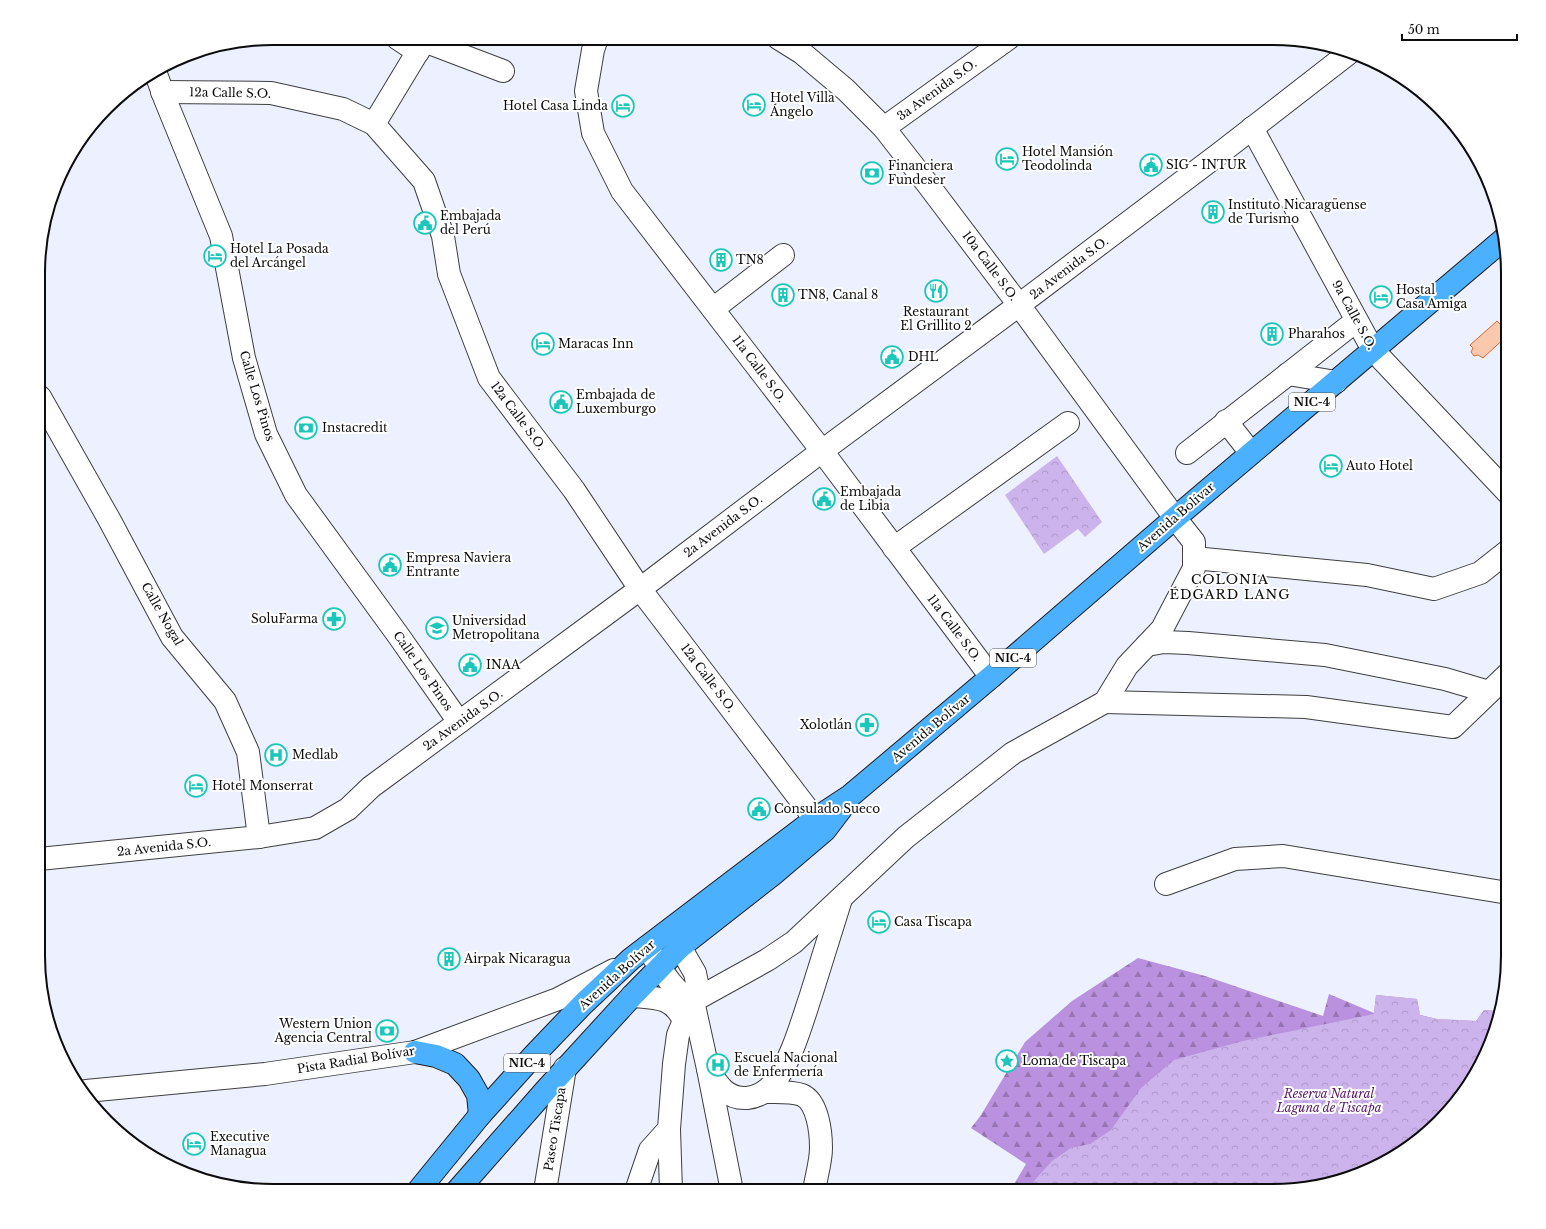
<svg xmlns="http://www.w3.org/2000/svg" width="1546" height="1229" font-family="'Libre Baskerville',serif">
	<defs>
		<pattern id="forest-firs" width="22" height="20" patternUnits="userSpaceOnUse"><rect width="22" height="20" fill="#ba91de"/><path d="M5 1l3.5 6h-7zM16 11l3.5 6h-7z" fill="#9675b2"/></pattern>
		<pattern id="park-crowns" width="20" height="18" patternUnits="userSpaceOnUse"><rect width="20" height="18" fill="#cdb3ec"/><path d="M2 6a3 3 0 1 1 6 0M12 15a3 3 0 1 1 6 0" fill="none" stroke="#af99c9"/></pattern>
	</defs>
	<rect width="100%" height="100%" fill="#ecf0ff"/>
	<path fill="url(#forest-firs)" d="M 1138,958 L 1205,976 L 1323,1016 L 1329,994 L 1374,1013 L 1376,995 L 1417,999 L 1420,1015 L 1437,1019 L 1476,1021 L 1484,1010 L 1498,1011 L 1490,1046 L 1450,1111 L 1416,1143 L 1363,1173 L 1273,1191 L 1010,1191 L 1026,1164 L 971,1128 L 981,1115 L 1025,1042 L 1072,1001 Z"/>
	<g fill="url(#park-crowns)">
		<path d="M 1057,456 L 1102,522 L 1085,537 L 1078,529 L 1044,554 L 1005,495 Z"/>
		<path d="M 1376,995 L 1417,999 L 1420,1015 L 1437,1019 L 1476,1021 L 1484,1010 L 1498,1011 L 1490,1046 L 1450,1111 L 1416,1143 L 1363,1173 L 1273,1191 L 1025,1191 L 1052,1161 L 1071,1148 L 1090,1144 L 1111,1130 L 1141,1088 L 1174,1060 L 1243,1041 L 1374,1014 Z"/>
	</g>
	<path fill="#fac8ad" stroke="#d66e2f" d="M 1497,321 L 1500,324 L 1505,324 L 1507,326 L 1506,331 L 1508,335 L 1483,358 L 1478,355 L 1474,356 L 1471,352 L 1473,348 L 1470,345 Z"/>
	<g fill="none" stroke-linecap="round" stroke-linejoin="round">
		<g stroke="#3f3f3f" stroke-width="24">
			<g id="minor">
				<path d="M 397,38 L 418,52"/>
				<path d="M 597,38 L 593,50 L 586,91 L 593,133 L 622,191 L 822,451 L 991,677"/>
				<path d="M 424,41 L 503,71"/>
				<path d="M 156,74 L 165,99 L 221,236 L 244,358 L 266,434 L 296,495 L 398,635 L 459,722"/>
				<path d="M 162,92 L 271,93 L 343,109 L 374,124 L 424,181 L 443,236 L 449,274 L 489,378 L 574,490 L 640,589 L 815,819"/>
				<path d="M 374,124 L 426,38"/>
				<path d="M 884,128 L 1009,38"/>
				<path d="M 1252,128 L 1373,350 L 1508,493"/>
				<path d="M 713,309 L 783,255"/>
				<path d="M 1288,374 L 1336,382"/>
				<path d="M 40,397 L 109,519 L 172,637 L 225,701 L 248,752 L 259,837"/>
				<path d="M 1226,421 L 1251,453"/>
				<path d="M 1187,453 L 1356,321"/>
				<path d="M 894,548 L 1068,423"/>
				<path d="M 1194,558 L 1367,575 L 1434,589 L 1480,573 L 1508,551"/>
				<path d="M 1147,645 L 1164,642 L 1188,643 L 1325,655 L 1445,679 L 1489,692"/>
				<path d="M 1105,702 L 1306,707 L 1453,727 L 1508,674"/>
				<path d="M 39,859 L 259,837 L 315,828 L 348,809 L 371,787 L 640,589 L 822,451 L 1019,305 L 1219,154 L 1349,53"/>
				<path d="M 1166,884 L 1235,859 L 1283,856 L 1508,893"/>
				<path d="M 647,947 C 658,964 674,994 693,1001"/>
				<path d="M 632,996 C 655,998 673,996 684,1021"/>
				<path d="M 693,1001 L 767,960 L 794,942 L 906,837 L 1013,753 L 1105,702 L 1127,666 L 1162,629 L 1194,568 L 1194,542 L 1175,518 L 1019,305 L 926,182 L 884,128 L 846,90 L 802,53 L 778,38"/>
				<path d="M 693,1001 L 708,1069 L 732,1191"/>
				<path d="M 708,1069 C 718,1085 726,1099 747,1098 C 757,1097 766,1092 773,1084 C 791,1062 802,1022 811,995 C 821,963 831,931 841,899"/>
				<path d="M 86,1091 L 265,1074 L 415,1052 L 558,999 L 614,970"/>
				<path d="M 765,1092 C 777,1092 791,1091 802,1095 C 818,1102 821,1133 821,1148 C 821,1162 816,1177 814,1191"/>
				<path d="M 669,1129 L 671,1191"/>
				<path d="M 545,1191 L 565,1068"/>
				<path d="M 636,1191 L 650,1150 L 669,1129 L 674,1064 L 678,1035 L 698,988 L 695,973 L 680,947"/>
			</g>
		</g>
		<g stroke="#1d1d1d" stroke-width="24">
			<g id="highway">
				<path d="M 415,1052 L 436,1056 L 455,1064 L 469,1079 L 478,1095 L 480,1115"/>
				<path d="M 418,1191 L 480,1115 L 535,1054 L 583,1004 L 631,959 L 815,819 L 850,796 L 991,677 L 1175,518 L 1504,239"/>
				<path d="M 457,1191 L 545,1091 L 632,996 L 680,947 L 772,875 L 825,830 L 841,809"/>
			</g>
		</g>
		<use href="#minor" stroke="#fff" stroke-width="22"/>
		<use href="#highway" stroke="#4bb0fe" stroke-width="22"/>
	</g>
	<defs>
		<g id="hotel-ring" transform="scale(1.15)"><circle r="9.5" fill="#fff" stroke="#1bc6ba" stroke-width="1.5"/><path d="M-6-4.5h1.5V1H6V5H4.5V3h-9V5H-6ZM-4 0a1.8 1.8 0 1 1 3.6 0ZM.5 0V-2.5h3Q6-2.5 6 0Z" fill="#1bc6ba"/></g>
		<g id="civic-ring" transform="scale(1.15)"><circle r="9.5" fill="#fff" stroke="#1bc6ba" stroke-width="1.5"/><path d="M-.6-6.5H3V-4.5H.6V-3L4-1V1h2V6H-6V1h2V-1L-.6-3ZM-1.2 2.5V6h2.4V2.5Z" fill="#1bc6ba"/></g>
		<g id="bank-ring" transform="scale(1.15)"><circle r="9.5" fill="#fff" stroke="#1bc6ba" stroke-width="1.5"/><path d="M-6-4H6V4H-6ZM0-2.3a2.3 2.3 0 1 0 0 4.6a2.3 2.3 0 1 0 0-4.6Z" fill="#1bc6ba"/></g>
		<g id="building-ring" transform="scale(1.15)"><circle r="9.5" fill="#fff" stroke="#1bc6ba" stroke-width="1.5"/><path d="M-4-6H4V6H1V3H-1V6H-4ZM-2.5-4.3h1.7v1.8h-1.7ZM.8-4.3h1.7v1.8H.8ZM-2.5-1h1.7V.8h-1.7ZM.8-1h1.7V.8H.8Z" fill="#1bc6ba"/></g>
		<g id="restaurant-ring" transform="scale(1.15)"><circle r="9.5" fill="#fff" stroke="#1bc6ba" stroke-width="1.5"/><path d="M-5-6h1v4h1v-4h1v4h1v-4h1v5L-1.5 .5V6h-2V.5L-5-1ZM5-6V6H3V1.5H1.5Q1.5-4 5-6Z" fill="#1bc6ba"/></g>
		<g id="pharmacy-ring" transform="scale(1.15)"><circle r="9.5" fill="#fff" stroke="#1bc6ba" stroke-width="1.5"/><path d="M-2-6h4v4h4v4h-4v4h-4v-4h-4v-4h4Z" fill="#1bc6ba"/></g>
		<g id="university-ring" transform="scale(1.15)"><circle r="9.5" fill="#fff" stroke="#1bc6ba" stroke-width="1.5"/><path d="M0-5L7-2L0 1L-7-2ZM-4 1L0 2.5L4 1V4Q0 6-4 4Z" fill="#1bc6ba"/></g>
		<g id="hospital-ring" transform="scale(1.15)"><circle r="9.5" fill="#fff" stroke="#1bc6ba" stroke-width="1.5"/><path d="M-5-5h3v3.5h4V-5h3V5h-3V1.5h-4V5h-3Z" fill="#1bc6ba"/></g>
		<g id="sight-ring" transform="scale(1.15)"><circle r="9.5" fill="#fff" stroke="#1bc6ba" stroke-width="1.5"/><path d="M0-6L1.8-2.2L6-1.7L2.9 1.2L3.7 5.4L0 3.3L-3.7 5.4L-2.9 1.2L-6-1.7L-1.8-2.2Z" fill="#1bc6ba"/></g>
	</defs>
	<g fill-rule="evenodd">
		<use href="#hotel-ring" x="754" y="105"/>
		<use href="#hotel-ring" x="623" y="106"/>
		<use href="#hotel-ring" x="1007" y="159"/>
		<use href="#civic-ring" x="1151" y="165"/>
		<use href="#bank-ring" x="872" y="173"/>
		<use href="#building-ring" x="1213" y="212"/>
		<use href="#civic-ring" x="425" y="223"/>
		<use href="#hotel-ring" x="215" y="256"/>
		<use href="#building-ring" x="721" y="260"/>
		<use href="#restaurant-ring" x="936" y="291"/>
		<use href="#building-ring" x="783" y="295"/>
		<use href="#hotel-ring" x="1381" y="297"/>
		<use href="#building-ring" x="1272" y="334"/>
		<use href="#hotel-ring" x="543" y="344"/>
		<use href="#civic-ring" x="892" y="357"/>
		<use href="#civic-ring" x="561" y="402"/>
		<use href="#bank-ring" x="306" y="428"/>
		<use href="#hotel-ring" x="1331" y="466"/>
		<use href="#civic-ring" x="824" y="499"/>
		<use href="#civic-ring" x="390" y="565"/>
		<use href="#pharmacy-ring" x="334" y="619"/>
		<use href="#university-ring" x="437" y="628"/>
		<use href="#civic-ring" x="470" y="665"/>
		<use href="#pharmacy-ring" x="867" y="725"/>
		<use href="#hospital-ring" x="276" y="755"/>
		<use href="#hotel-ring" x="196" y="786"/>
		<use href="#civic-ring" x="759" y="809"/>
		<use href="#hotel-ring" x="879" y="922"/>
		<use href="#building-ring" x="449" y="959"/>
		<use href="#bank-ring" x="387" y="1031"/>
		<use href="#sight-ring" x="1007" y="1061"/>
		<use href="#hospital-ring" x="718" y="1065"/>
		<use href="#hotel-ring" x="194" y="1144"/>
	</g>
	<g text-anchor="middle" stroke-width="4" stroke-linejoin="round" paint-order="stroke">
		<g fill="#fff" stroke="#555" stroke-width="1">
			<rect x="1289" y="393" width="46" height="18" rx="3"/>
			<rect x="990" y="649" width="46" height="18" rx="3"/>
			<rect x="504" y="1054" width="46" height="18" rx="3"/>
		</g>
		<g font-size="11" font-weight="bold" fill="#0c0c0c">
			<text x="1312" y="406">NIC-4</text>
			<text x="1013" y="662">NIC-4</text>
			<text x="527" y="1067">NIC-4</text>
		</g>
		<g font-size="12" fill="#0c0c0c" stroke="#fff">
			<text transform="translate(937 90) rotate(-36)" y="4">3a Avenida S.O.</text>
			<text transform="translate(230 93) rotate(1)" y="4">12a Calle S.O.</text>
			<text transform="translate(990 266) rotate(53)" y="4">10a Calle S.O.</text>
			<text transform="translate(1069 268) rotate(-37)" y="4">2a Avenida S.O.</text>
			<text transform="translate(1354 315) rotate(61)" y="4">9a Calle S.O.</text>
			<text transform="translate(759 369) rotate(53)" y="4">11a Calle S.O.</text>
			<text transform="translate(257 396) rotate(73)" y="4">Calle Los Pinos</text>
			<text transform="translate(518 416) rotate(53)" y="4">12a Calle S.O.</text>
			<text transform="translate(1176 517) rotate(-41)" y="4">Avenida Bolívar</text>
			<text transform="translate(723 526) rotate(-37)" y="4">2a Avenida S.O.</text>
			<text transform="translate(162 614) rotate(60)" y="4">Calle Nogal</text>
			<text transform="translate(954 628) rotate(53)" y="4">11a Calle S.O.</text>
			<text transform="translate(423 671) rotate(55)" y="4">Calle Los Pinos</text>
			<text transform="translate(708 678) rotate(53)" y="4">12a Calle S.O.</text>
			<text transform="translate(463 720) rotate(-36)" y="4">2a Avenida S.O.</text>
			<text transform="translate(931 728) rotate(-40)" y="4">Avenida Bolívar</text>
			<text transform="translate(164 847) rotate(-6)" y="4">2a Avenida S.O.</text>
			<text transform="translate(617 975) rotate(-42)" y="4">Avenida Bolívar</text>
			<text transform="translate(356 1060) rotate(-9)" y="4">Pista Radial Bolívar</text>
			<text transform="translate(555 1129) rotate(-81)" y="4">Paseo Tiscapa</text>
		</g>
		<g font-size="12" fill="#0c0c0c" stroke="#fff" text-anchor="start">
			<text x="770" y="102">Hotel Villa<tspan x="770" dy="14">Ángelo</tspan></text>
			<text x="608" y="110" text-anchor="end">Hotel Casa Linda</text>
			<text x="1022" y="156">Hotel Mansión<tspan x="1022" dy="14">Teodolinda</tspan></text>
			<text x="1166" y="169">SIG - INTUR</text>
			<text x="888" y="170">Financiera<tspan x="888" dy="14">Fundeser</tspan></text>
			<text x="1228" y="209">Instituto Nicaragüense<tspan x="1228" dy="14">de Turismo</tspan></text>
			<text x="440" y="220">Embajada<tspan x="440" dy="14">del Perú</tspan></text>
			<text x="230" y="253">Hotel La Posada<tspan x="230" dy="14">del Arcángel</tspan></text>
			<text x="736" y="264">TN8</text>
			<text x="1396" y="294">Hostal<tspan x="1396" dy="14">Casa Amiga</tspan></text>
			<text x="798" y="299">TN8, Canal 8</text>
			<text x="936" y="316" text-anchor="middle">Restaurant<tspan x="936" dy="14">El Grillito 2</tspan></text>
			<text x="1288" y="338">Pharahos</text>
			<text x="558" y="348">Maracas Inn</text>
			<text x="908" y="361">DHL</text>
			<text x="576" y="399">Embajada de<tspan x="576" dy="14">Luxemburgo</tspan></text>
			<text x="322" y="432">Instacredit</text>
			<text x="1346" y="470">Auto Hotel</text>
			<text x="840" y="496">Embajada<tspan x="840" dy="14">de Libia</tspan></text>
			<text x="406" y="562">Empresa Naviera<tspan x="406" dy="14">Entrante</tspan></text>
			<text x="318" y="623" text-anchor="end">SoluFarma</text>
			<text x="452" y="625">Universidad<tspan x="452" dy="14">Metropolitana</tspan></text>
			<text x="486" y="669">INAA</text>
			<text x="852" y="729" text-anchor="end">Xolotlán</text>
			<text x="292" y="759">Medlab</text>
			<text x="212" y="790">Hotel Monserrat</text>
			<text x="774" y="813">Consulado Sueco</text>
			<text x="894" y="926">Casa Tiscapa</text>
			<text x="464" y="963">Airpak Nicaragua</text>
			<text x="372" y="1028" text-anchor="end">Western Union<tspan x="372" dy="14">Agencia Central</tspan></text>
			<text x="734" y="1062">Escuela Nacional<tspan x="734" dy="14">de Enfermería</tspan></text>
			<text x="1022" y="1065">Loma de Tiscapa</text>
			<text x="210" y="1141">Executive<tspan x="210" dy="14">Managua</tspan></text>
		</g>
		<g font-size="12" font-style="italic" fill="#561968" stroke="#fff">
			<text x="1329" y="1098">Reserva Natural<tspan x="1329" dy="14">Laguna de Tiscapa</tspan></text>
		</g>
		<g font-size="13" letter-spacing="1" fill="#0c0c0c" stroke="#fff">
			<text x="1230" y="584">COLONIA<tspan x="1230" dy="15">ÉDGARD LANG</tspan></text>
		</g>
	</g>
	<path d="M0 0H1546V1229H0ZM273 45H1273A228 228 0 0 1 1501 273V956A228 228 0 0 1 1273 1184H273A228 228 0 0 1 45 956V273A228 228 0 0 1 273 45Z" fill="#fff" fill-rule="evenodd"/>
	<path fill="none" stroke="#0c0c0c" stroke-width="2" d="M273 45H1273A228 228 0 0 1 1501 273V956A228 228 0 0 1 1273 1184H273A228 228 0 0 1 45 956V273A228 228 0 0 1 273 45Z"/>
	<path d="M1402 34v6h115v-6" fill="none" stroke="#0c0c0c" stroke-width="2"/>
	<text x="1408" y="34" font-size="12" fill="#0c0c0c" stroke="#ffffff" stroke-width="3" paint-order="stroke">50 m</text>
</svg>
